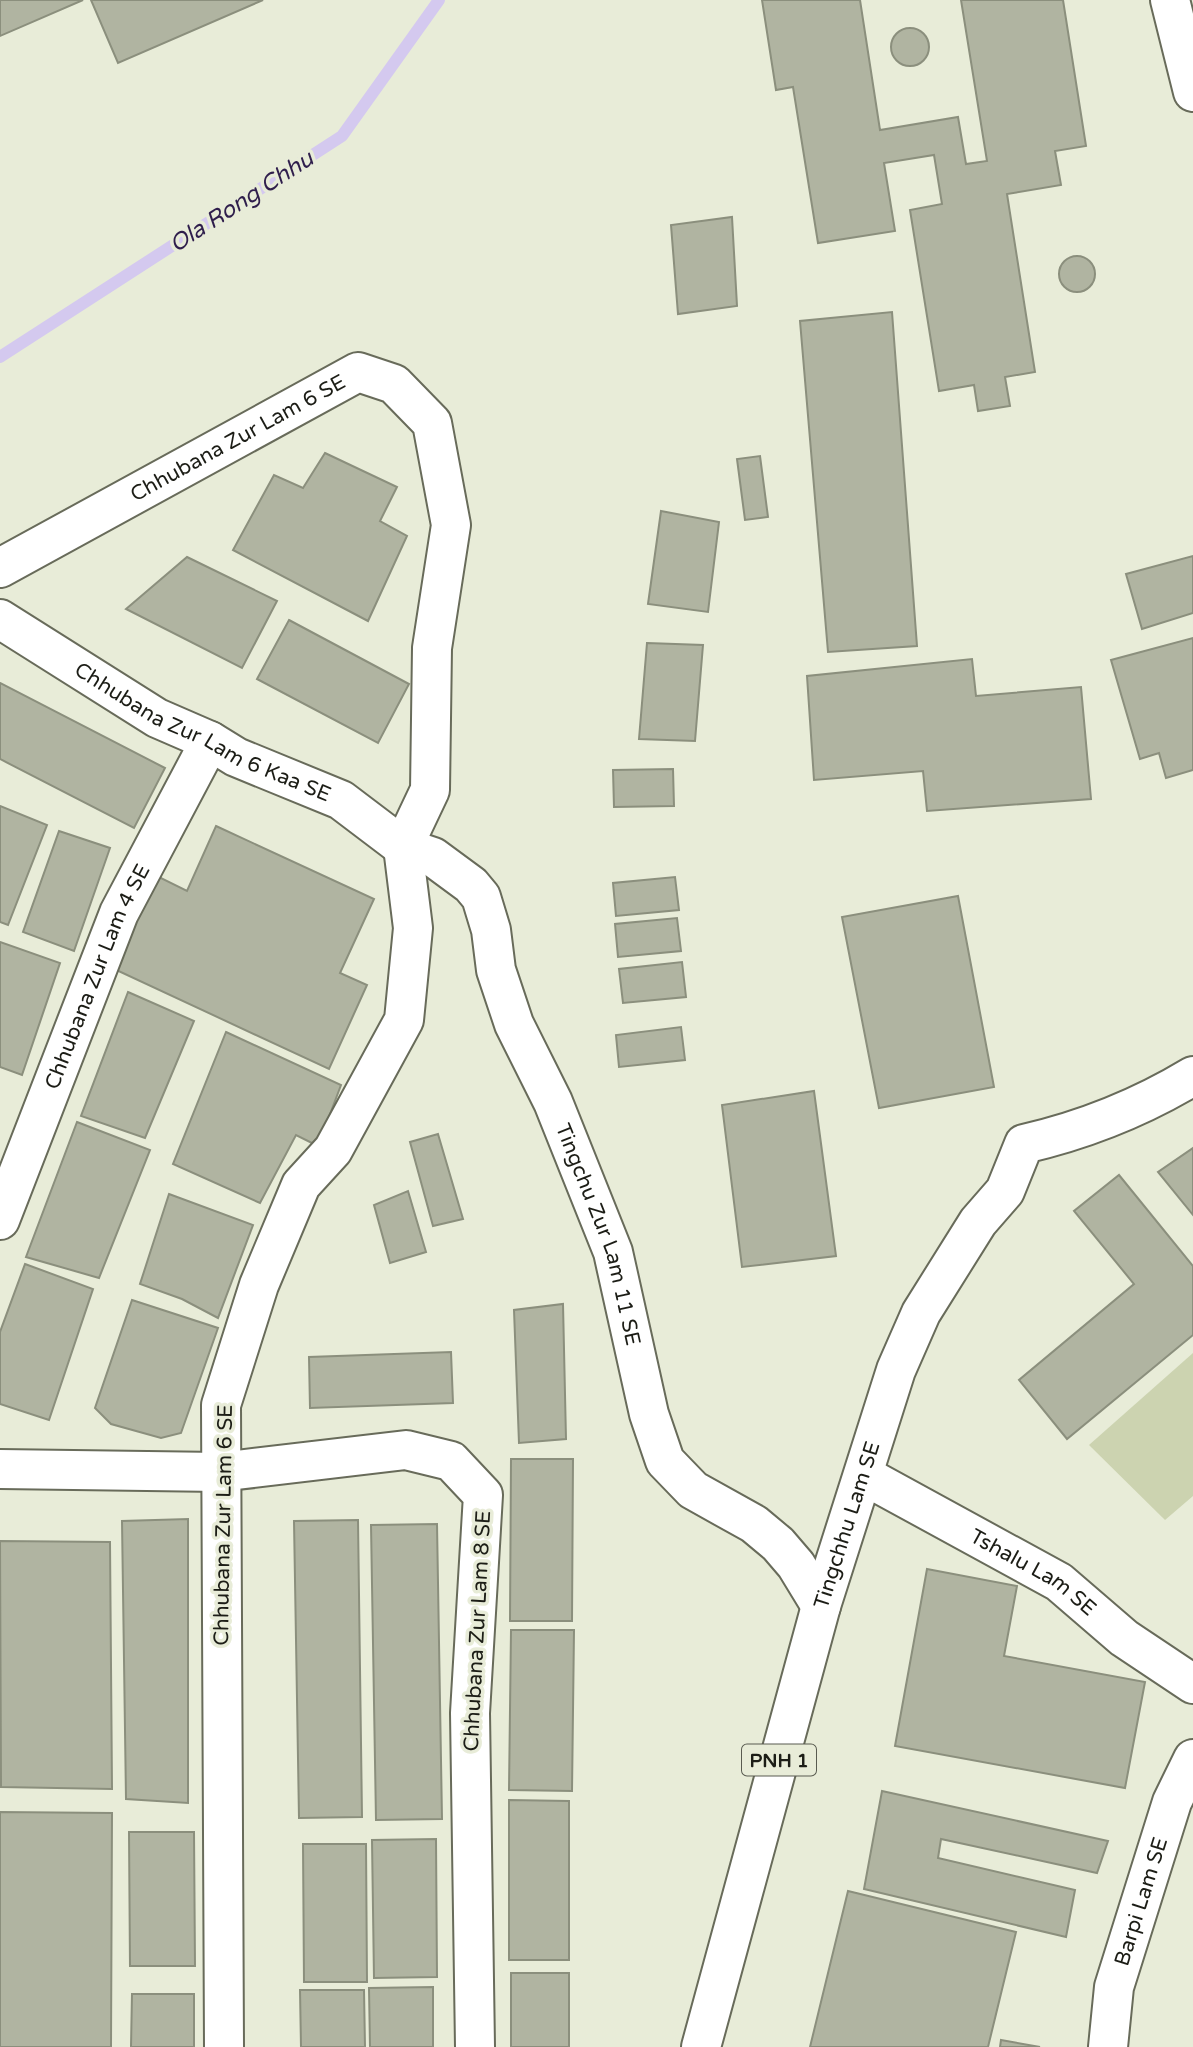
<svg xmlns="http://www.w3.org/2000/svg" width="1193" height="2047" font-family="'Varela Round',sans-serif">
	<rect width="100%" height="100%" fill="#e8ecd8"/>
	<path fill="#ccd3b0" d="M 1193,1353 L 1193,1496 L 1165,1520 L 1089,1445 Z"/>
	<g fill="none" stroke-linecap="round" stroke-linejoin="round">
		<path stroke="#d4c9ef" stroke-width="12" d="M 0,357 L 342,136 L 439,0"/>
	</g>
	<g fill="#b0b4a1" stroke="#8b8f7d" stroke-width="2">
		<path d="M 0,0 L 83,0 L 0,36 Z"/>
		<path d="M 91,0 L 263,0 L 118,63 Z"/>
		<path d="M 762,0 L 860,0 L 880,130 L 958,117 L 966,164 L 987,161 L 961,0 L 1063,0 L 1086,146 L 1055,151 L 1061,185 L 1007,194 L 1035,372 L 1005,377 L 1010,406 L 978,411 L 974,385 L 939,391 L 910,210 L 942,204 L 934,155 L 884,163 L 895,231 L 818,243 L 793,87 L 776,90 Z"/>
		<circle cx="910" cy="47" r="19"/>
		<path d="M 732,217 L 737,306 L 678,314 L 671,225 Z"/>
		<circle cx="1077" cy="274" r="18"/>
		<path d="M 892,312 L 917,646 L 828,652 L 800,321 Z"/>
		<path d="M 325,453 L 397,487 L 380,521 L 407,536 L 368,621 L 233,550 L 274,475 L 303,488 Z"/>
		<path d="M 760,456 L 768,517 L 745,520 L 737,459 Z"/>
		<path d="M 661,511 L 719,522 L 708,612 L 648,604 Z"/>
		<path d="M 1193,556 L 1193,613 L 1142,629 L 1126,574 Z"/>
		<path d="M 187,557 L 277,601 L 242,668 L 126,609 Z"/>
		<path d="M 289,620 L 409,684 L 378,743 L 257,679 Z"/>
		<path d="M 1193,638 L 1193,770 L 1166,778 L 1159,753 L 1140,759 L 1111,660 Z"/>
		<path d="M 647,643 L 703,645 L 695,741 L 639,739 Z"/>
		<path d="M 972,659 L 976,696 L 1081,687 L 1091,799 L 927,811 L 923,771 L 814,780 L 807,676 Z"/>
		<path d="M 0,683 L 165,768 L 134,828 L 0,759 Z"/>
		<path d="M 673,769 L 674,806 L 614,807 L 613,770 Z"/>
		<path d="M 0,806 L 47,825 L 8,925 L 0,922 Z"/>
		<path d="M 216,826 L 374,899 L 340,973 L 367,985 L 329,1069 L 112,968 L 155,875 L 187,891 Z"/>
		<path d="M 59,831 L 110,848 L 74,951 L 23,932 Z"/>
		<path d="M 675,877 L 679,910 L 616,916 L 613,883 Z"/>
		<path d="M 958,896 L 994,1087 L 879,1108 L 842,917 Z"/>
		<path d="M 677,918 L 681,951 L 618,957 L 615,924 Z"/>
		<path d="M 0,942 L 60,963 L 22,1075 L 0,1067 Z"/>
		<path d="M 682,962 L 686,997 L 623,1003 L 619,969 Z"/>
		<path d="M 128,992 L 194,1021 L 145,1138 L 81,1116 Z"/>
		<path d="M 681,1027 L 685,1060 L 619,1067 L 616,1035 Z"/>
		<path d="M 226,1032 L 341,1085 L 318,1146 L 296,1135 L 260,1203 L 173,1164 Z"/>
		<path d="M 814,1091 L 836,1256 L 742,1267 L 722,1105 Z"/>
		<path d="M 77,1122 L 150,1150 L 99,1278 L 26,1257 Z"/>
		<path d="M 438,1134 L 463,1219 L 433,1226 L 410,1142 Z"/>
		<path d="M 1193,1148 L 1193,1215 L 1158,1172 Z"/>
		<path d="M 1119,1175 L 1193,1266 L 1193,1335 L 1067,1439 L 1019,1380 L 1134,1284 L 1074,1211 Z"/>
		<path d="M 408,1191 L 426,1252 L 390,1263 L 374,1205 Z"/>
		<path d="M 169,1194 L 253,1225 L 218,1318 L 182,1299 L 140,1284 Z"/>
		<path d="M 25,1264 L 93,1289 L 49,1420 L 0,1404 L 0,1332 Z"/>
		<path d="M 132,1300 L 218,1328 L 181,1433 L 161,1438 L 111,1424 L 95,1408 Z"/>
		<path d="M 563,1304 L 566,1439 L 519,1443 L 514,1310 Z"/>
		<path d="M 451,1352 L 453,1403 L 310,1408 L 309,1357 Z"/>
		<path d="M 511,1459 L 573,1459 L 572,1621 L 510,1621 Z"/>
		<path d="M 188,1519 L 188,1803 L 126,1799 L 122,1521 Z"/>
		<path d="M 358,1520 L 362,1817 L 299,1818 L 294,1521 Z"/>
		<path d="M 437,1524 L 442,1819 L 376,1820 L 371,1525 Z"/>
		<path d="M 0,1541 L 110,1542 L 112,1789 L 1,1787 Z"/>
		<path d="M 927,1569 L 1017,1586 L 1004,1656 L 1145,1682 L 1125,1788 L 895,1746 Z"/>
		<path d="M 511,1630 L 574,1630 L 572,1791 L 509,1790 Z"/>
		<path d="M 882,1791 L 1108,1841 L 1097,1873 L 941,1839 L 938,1858 L 1075,1890 L 1066,1937 L 864,1889 Z"/>
		<path d="M 509,1800 L 569,1801 L 569,1960 L 509,1960 Z"/>
		<path d="M 0,1812 L 112,1813 L 111,2047 L 0,2047 Z"/>
		<path d="M 129,1832 L 194,1832 L 195,1966 L 130,1966 Z"/>
		<path d="M 436,1839 L 437,1977 L 374,1978 L 372,1840 Z"/>
		<path d="M 303,1844 L 366,1844 L 367,1982 L 304,1982 Z"/>
		<path d="M 848,1891 L 1016,1932 L 988,2047 L 810,2047 Z"/>
		<rect x="511" y="1973" width="58" height="74"/>
		<path d="M 433,1987 L 433,2047 L 370,2047 L 369,1988 Z"/>
		<path d="M 300,1990 L 364,1990 L 365,2047 L 301,2047 Z"/>
		<path d="M 132,1994 L 194,1994 L 194,2047 L 131,2047 Z"/>
		<path d="M 1001,2040 L 1040,2047 L 1000,2047 Z"/>
	</g>
	<g fill="none" stroke-linecap="round" stroke-linejoin="round">
		<g stroke="#686b5a" stroke-width="42">
			<g id="minor">
				<path id="s1" d="M 0,568 L 358,372 L 394,384 L 432,423 L 451,525 L 432,648 L 430,790 L 403,847 L 413,928 L 404,1020 L 333,1150 L 301,1185 L 259,1285 L 221,1405 L 224,2047"/>
				<path id="s2" d="M 0,619 L 157,718 L 210,741 L 236,757 L 341,800 L 403,847 L 433,857 L 471,885 L 481,897 L 491,930 L 496,970 L 514,1024 L 553,1102 L 613,1252 L 649,1414 L 665,1461 L 693,1490 L 754,1524 L 778,1544 L 796,1565 L 821,1606"/>
				<path id="s3" d="M 0,1220 L 119,913 L 210,741"/>
				<path d="M 0,1469 L 220,1472 L 406,1450 L 451,1461 L 483,1495 L 470,1713 L 475,2047"/>
				<path id="s4" d="M 865,1476 L 1059,1582 L 1124,1638 L 1193,1684"/>
				<path id="s5" d="M 1108,2047 L 1114,1987 L 1172,1802 L 1193,1759"/>
			</g>
		</g>
		<g stroke="#686b5a" stroke-width="42">
			<g id="primary">
				<path d="M 1170,0 L 1193,92"/>
				<path id="s6" d="M 701,2047 L 821,1606 L 896,1370 L 921,1313 L 978,1222 L 1005,1191 L 1024,1144 C 1085,1130 1140,1108 1193,1076"/>
			</g>
		</g>
		<use href="#minor" stroke="#fff" stroke-width="38"/>
		<use href="#primary" stroke="#fff" stroke-width="38"/>
	</g>
	<g text-anchor="middle" stroke-width="7" stroke-linejoin="round" paint-order="stroke">
		<rect fill="#e8ecd8" stroke="#595b50" stroke-width="2" x="742" y="1744.5" width="74" height="31" rx="5"/>
		<g font-size="19" font-weight="bold" fill="#1c1d16">
			<text x="779" y="1767">PNH 1</text>
		</g>
		<g font-size="21" fill="#1c1d16" stroke="#e8ecd8">
			<text dy="7" stroke="none"><textPath href="#s1" startOffset="271">Chhubana Zur Lam 6 SE</textPath></text>
			<text dy="7" stroke="none"><textPath href="#s2" startOffset="233">Chhubana Zur Lam 6 Kaa SE</textPath></text>
			<text dy="7" stroke="none"><textPath href="#s3" startOffset="262">Chhubana Zur Lam 4 SE</textPath></text>
			<text dy="7" stroke="none"><textPath href="#s2" startOffset="919">Tingchu Zur Lam 11 SE</textPath></text>
			<text dy="7" stroke="none"><textPath href="#s6" startOffset="542">Tingchhu Lam SE</textPath></text>
			<text transform="translate(223 1525) rotate(-89)" y="7">Chhubana Zur Lam 6 SE</text>
			<text dy="7" stroke="none"><textPath href="#s4" startOffset="194">Tshalu Lam SE</textPath></text>
			<text transform="translate(477 1631) rotate(-87)" y="7">Chhubana Zur Lam 8 SE</text>
			<text dy="7" stroke="none"><textPath href="#s5" startOffset="150">Barpi Lam SE</textPath></text>
		</g>
		<g font-size="23" font-style="italic" fill="#2f1e4c" stroke="#e8ecd8">
			<text transform="translate(241 201) rotate(-33)" y="8">Ola Rong Chhu</text>
		</g>
	</g>
</svg>
